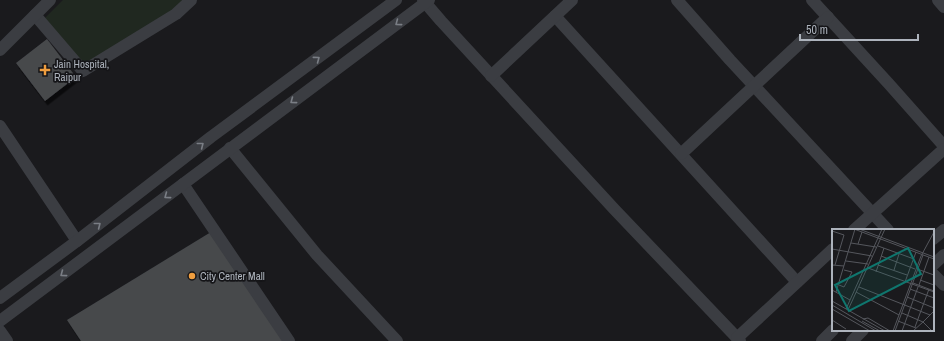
<svg xmlns="http://www.w3.org/2000/svg" width="944" height="341" font-family="'Archivo Narrow',sans-serif">
	<defs>
		<filter id="shadow"><feDropShadow dx="2.5" dy="4.5" stdDeviation="0" flood-color="#0009"/></filter>
	</defs>
	<rect width="100%" height="100%" fill="#1a1a1d"/>
	<path fill="#202820" d="M 63,0 L 188,0 L 82,72 L 41,22 Z"/>
	<g fill="#47494c" filter="url(#shadow)">
		<path d="M 47,39 L 76,77 L 45,101 L 16,63 Z"/>
		<path d="M 211,232 L 294,341 L 81,341 L 67,320 Z"/>
	</g>
	<g fill="none" stroke-linecap="round" stroke-linejoin="round">
		<g stroke="#3b3d42" stroke-width="12">
			<path d="M 423,0 L 441,21 L 615,210 L 740,341"/>
			<path d="M 677,0 L 730,60 L 888,230"/>
			<path d="M 812,0 L 889,84 L 944,146"/>
			<path d="M 938,0 L 944,7"/>
			<path d="M 35,15 L 83,71 L 176,14 L 191,0"/>
			<path d="M 555,16 L 797,282"/>
			<path d="M 0,50 L 50,0"/>
			<path d="M 491,76 L 572,0"/>
			<path d="M 0,126 L 77,241"/>
			<path d="M 230,148 L 317,255 L 397,341"/>
			<path d="M 681,154 L 828,17"/>
			<path d="M 183,184 L 289,341"/>
			<path d="M 854,230 L 944,149"/>
			<path d="M 933,239 L 944,230"/>
			<path d="M 933,265 L 944,255"/>
			<path d="M 933,274 L 944,285"/>
			<path d="M 0,298 L 77,241 L 211,137 L 396,0"/>
			<path d="M 0,321 L 429,0"/>
			<path d="M 0,331 L 7,341"/>
			<path d="M 737,338 L 833,249"/>
			<path d="M 822,341 L 833,330"/>
			<path d="M 852,341 L 863,330"/>
		</g>
	</g>
	<defs><path id="oneway-chevron" d="M-2-3.5L2.5 0L-2 3.5" fill="none" stroke-width="1.6" stroke-linecap="round" stroke-linejoin="round"/></defs>
	<g stroke="#7a7e85">
		<use href="#oneway-chevron" transform="translate(398 23) rotate(143)"/>
		<use href="#oneway-chevron" transform="translate(317 59) rotate(-37)"/>
		<use href="#oneway-chevron" transform="translate(293 101) rotate(143)"/>
		<use href="#oneway-chevron" transform="translate(201 145) rotate(-38)"/>
		<use href="#oneway-chevron" transform="translate(167 196) rotate(143)"/>
		<use href="#oneway-chevron" transform="translate(98 225) rotate(-38)"/>
		<use href="#oneway-chevron" transform="translate(63 274) rotate(143)"/>
	</g>
	<g fill="#f09e3f" stroke="#151518" stroke-width="1.5">
		<path d="M43 64h4v4h4v4h-4v4h-4v-4h-4v-4h4z"/>
		<circle cx="192" cy="276" r="4"/>
	</g>
	<g text-anchor="middle" stroke-width="3.5" stroke-linejoin="round" paint-order="stroke">
		<g font-size="11" fill="#adb3bc" stroke="#151518" text-anchor="start">
			<text x="54" y="68">Jain Hospital,<tspan x="54" dy="13">Raipur</tspan></text>
			<text x="200" y="280">City Center Mall</text>
		</g>
	</g>
	<g transform="translate(832 229)">
		<rect width="102" height="102" fill="#1a1a1d"/>
		<path fill="none" stroke="#55575d" stroke-width="1" d="M 22,0 L 102,30M 27,0 L 102,28M 0,2 L 12,6 L 3,36M 19,14 L 44,18M 26,15 L 30,3M 46,17 L 82,30M 0,20 L 40,27M 49,27 L 83,40M 14,32 L 36,35M 0,36 L 12,37M 46,36 L 75,46M 36,39 L 102,63M 85,40 L 102,46M 62,41 L 67,25M 44,43 L 52,19M 88,51 L 102,56M 73,53 L 84,23M 81,54 L 102,62M 7,56 L 12,58 L 20,43 L 12,41M 87,56 L 97,28M 27,58 L 98,86M 78,60 L 102,69M 0,61 L 18,71M 4,63 L 23,0M 24,63 L 67,86M 75,68 L 102,79M 0,72 L 53,102M 0,76 L 44,102M 0,80 L 38,102M 14,80 L 50,0M 16,81 L 53,0M 70,84 L 91,93 L 102,82M 31,90 L 36,89 L 58,102M 0,91 L 14,100M 30,92 L 48,102M 66,92 L 84,99M 83,98 L 97,60M 61,102 L 89,27 L 102,3M 63,102 L 91,26M 70,102 L 86,58M 81,102 L 91,93 L 100,102"/>
		<path fill="#0f766e" fill-opacity="0.15" stroke="#0f766e" stroke-width="2" d="M 76,19 L 89,45 L 17,82 L 3,56 Z"/>
		<rect width="102" height="102" fill="none" stroke="#adb3bc" stroke-width="2"/>
	</g>
	<path d="M800 34v6h118v-6" fill="none" stroke="#adb3bc" stroke-width="2"/>
	<text x="806" y="34" font-size="12" fill="#adb3bc" stroke="#151518" stroke-width="3" paint-order="stroke">50 m</text>
</svg>
